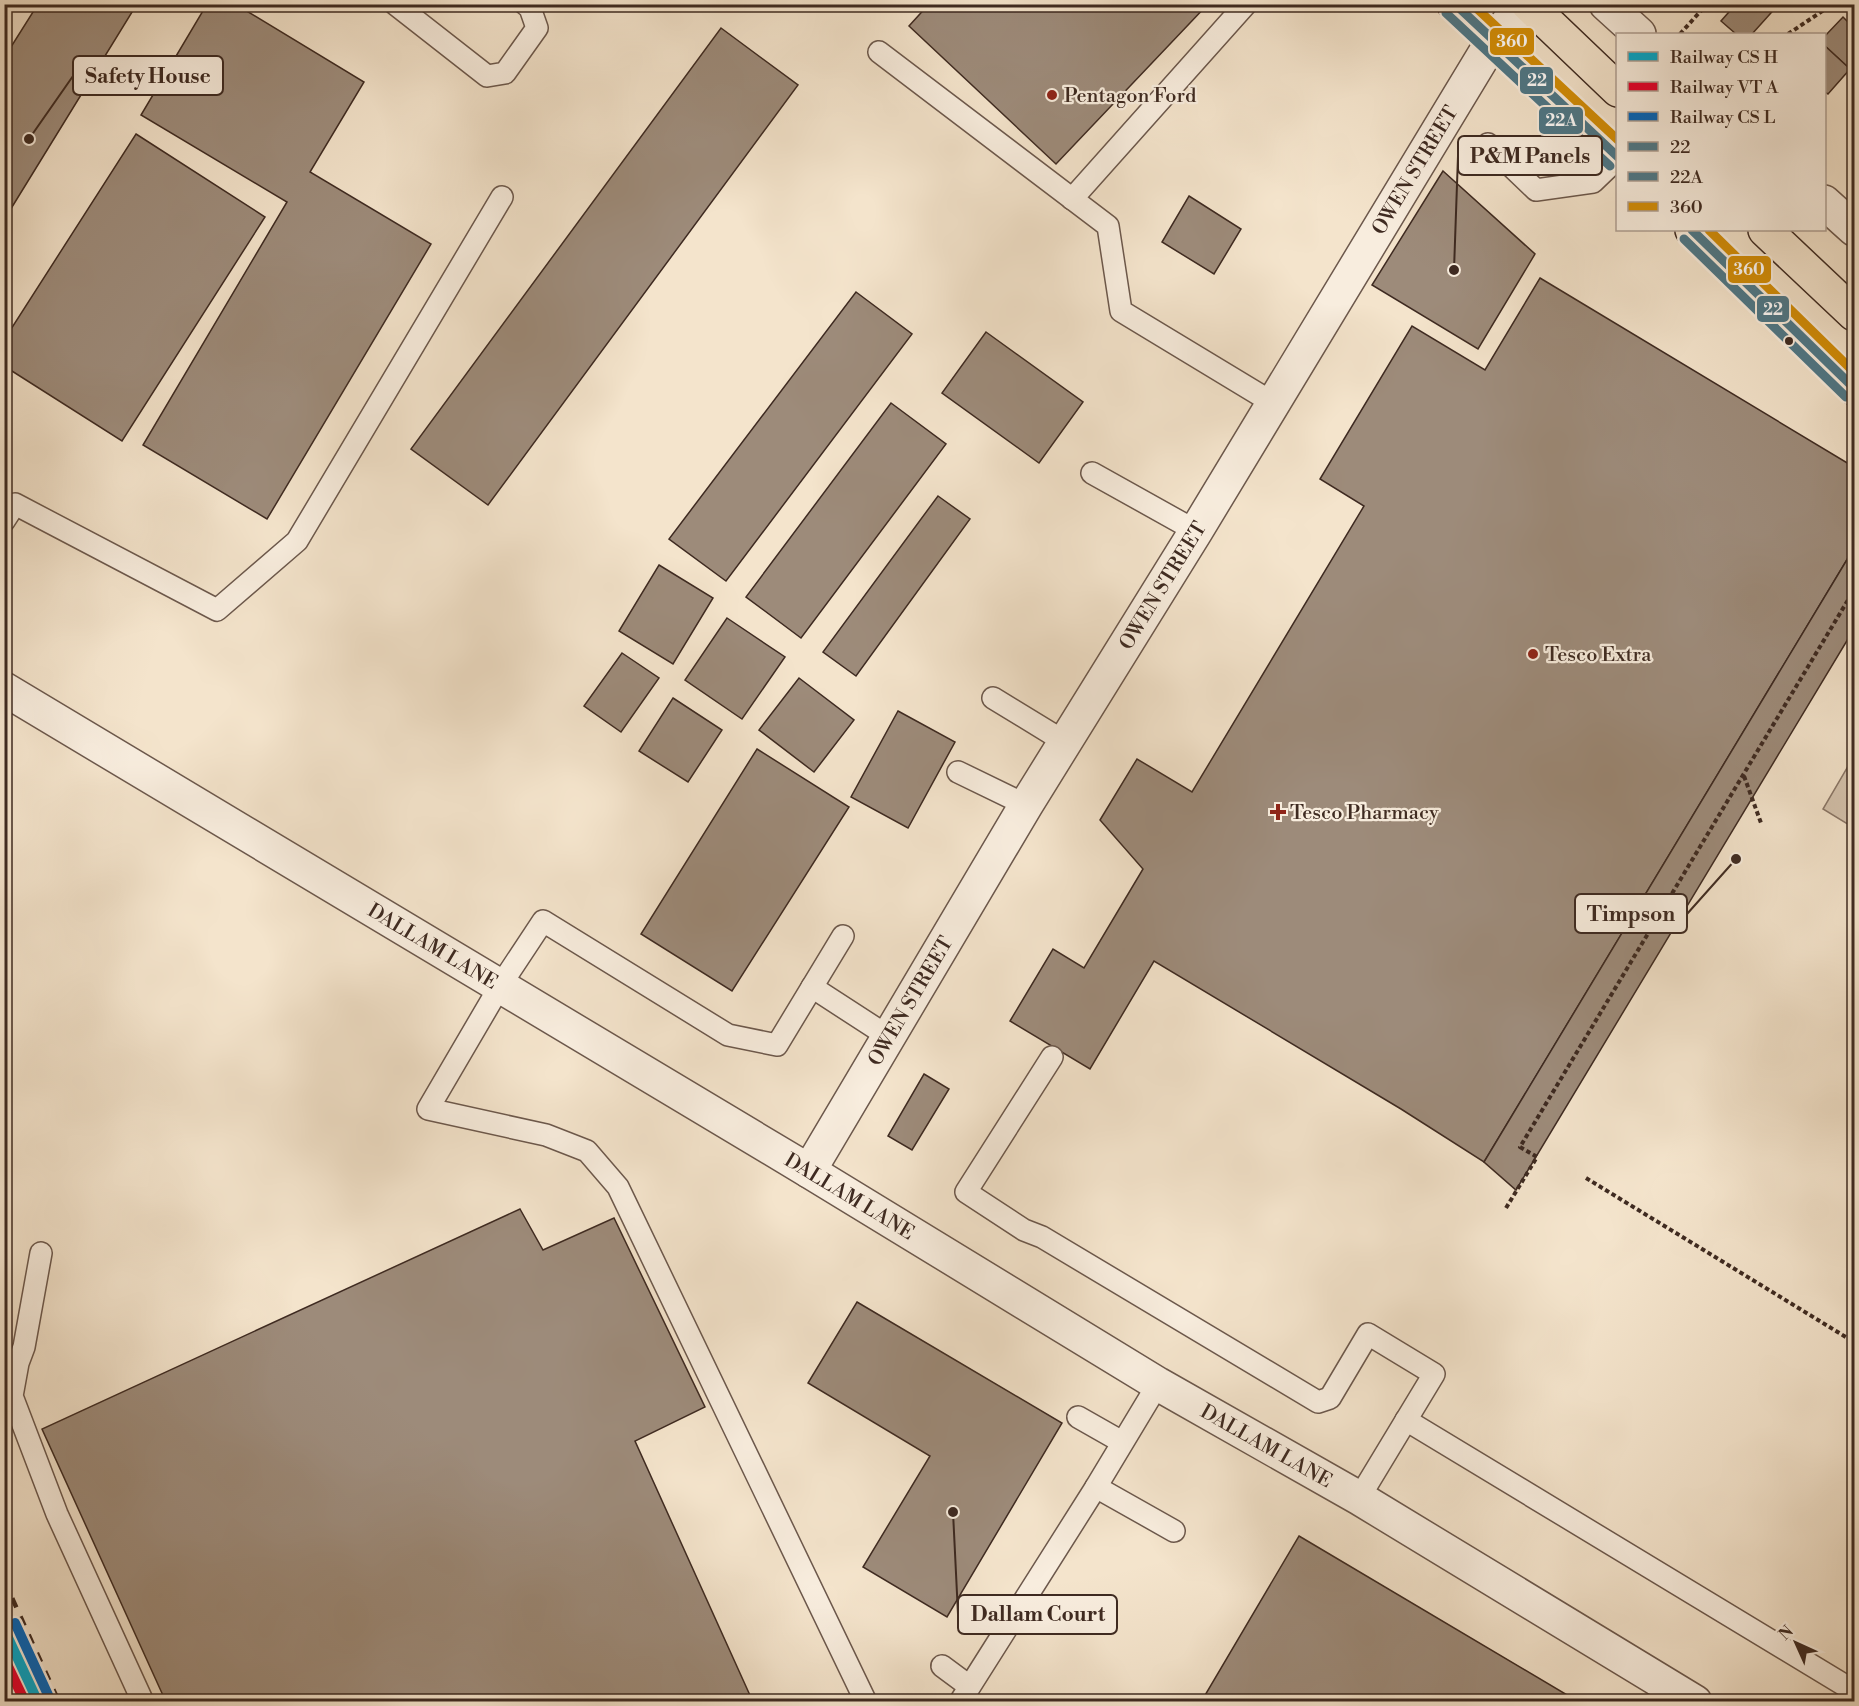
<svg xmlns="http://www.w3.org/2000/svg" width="1859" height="1706" font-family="'Libre Bodoni',serif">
	<rect width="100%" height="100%" fill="#f4e4cc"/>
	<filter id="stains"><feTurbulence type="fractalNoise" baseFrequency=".00333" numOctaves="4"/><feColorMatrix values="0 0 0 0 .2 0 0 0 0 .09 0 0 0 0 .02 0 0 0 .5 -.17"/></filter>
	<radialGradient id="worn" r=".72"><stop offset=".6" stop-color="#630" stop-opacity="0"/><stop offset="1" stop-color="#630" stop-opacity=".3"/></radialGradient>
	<path fill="#d5c4af" stroke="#8a7768" stroke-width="1.5" d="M 1854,756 L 1854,828 L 1823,809 Z"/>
	<g fill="#9d8b7a" stroke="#3e2a21" stroke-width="1.5">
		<path d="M 38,4 L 137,4 L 4,220 L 4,58 Z"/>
		<path d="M 207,4 L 235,4 L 364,82 L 310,172 L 431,244 L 267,519 L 143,445 L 287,202 L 141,115 Z"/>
		<path d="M 929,4 L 1208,4 L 1056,164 L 909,26 Z"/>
		<path d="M 1736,4 L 1779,4 L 1752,34 L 1736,34 L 1721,21 Z"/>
		<path d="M 1843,17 L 1854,28 L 1854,64 L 1850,69 L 1824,45 L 1824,37 Z"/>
		<path d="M 721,28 L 798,85 L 488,505 L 411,449 Z"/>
		<path d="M 1824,45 L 1850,69 L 1828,94 L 1824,91 Z"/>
		<path d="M 136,134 L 265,217 L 122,441 L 4,366 L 4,340 Z"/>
		<path d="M 1443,171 L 1535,254 L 1478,349 L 1372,285 Z"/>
		<path d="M 1189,196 L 1241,229 L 1214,274 L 1162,242 Z"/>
		<path d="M 1540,278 L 1854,467 L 1854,548 L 1484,1162 L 1401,1109 L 1154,961 L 1090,1069 L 1010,1021 L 1053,949 L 1084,968 L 1143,869 L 1100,820 L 1137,759 L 1192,792 L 1364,506 L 1320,479 L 1412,326 L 1485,370 Z"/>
		<path d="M 856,292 L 912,334 L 726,581 L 669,539 Z"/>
		<path d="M 986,332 L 1083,402 L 1039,463 L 942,393 Z"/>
		<path d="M 891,403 L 946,444 L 801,638 L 746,597 Z"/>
		<path d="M 938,496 L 970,519 L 856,676 L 823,652 Z"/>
		<path d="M 1854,548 L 1854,629 L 1516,1190 L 1484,1162 Z"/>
		<path d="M 659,565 L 713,598 L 673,664 L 619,631 Z"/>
		<path d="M 727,618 L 785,657 L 742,719 L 685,680 Z"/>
		<path d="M 622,653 L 659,678 L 621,732 L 584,706 Z"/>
		<path d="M 799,678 L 854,720 L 814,772 L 759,730 Z"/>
		<path d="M 673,698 L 722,730 L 688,782 L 639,751 Z"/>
		<path d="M 898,711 L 955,742 L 908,828 L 851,797 Z"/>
		<path d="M 757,749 L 849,807 L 732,991 L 641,934 Z"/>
		<path d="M 924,1074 L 949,1089 L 912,1150 L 888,1136 Z"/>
		<path d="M 520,1209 L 543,1250 L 614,1218 L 705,1407 L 635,1441 L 753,1702 L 166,1702 L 42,1429 Z"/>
		<path d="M 857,1302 L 1062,1423 L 947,1617 L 863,1567 L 930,1456 L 808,1383 Z"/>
		<path d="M 1299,1536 L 1579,1702 L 1201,1702 Z"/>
	</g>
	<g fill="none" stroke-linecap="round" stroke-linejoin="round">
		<g stroke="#6c584c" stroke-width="24">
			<g id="service">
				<path d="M 395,4 L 487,76 L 505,73 L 537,28 L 530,8 L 525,4"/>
				<path d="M 879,52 L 1108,226 L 1121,311 L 1273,403"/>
				<path d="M 1488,144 L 1536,190 L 1593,182 L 1618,158"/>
				<path d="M 1072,199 L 1246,4"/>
				<path d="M 1092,473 L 1196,531"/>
				<path d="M 4,521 L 15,504 L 217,610 L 297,541 L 502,197"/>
				<path d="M 993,698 L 1065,742"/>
				<path d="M 958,772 L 1026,805"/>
				<path d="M 843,936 L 777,1045 L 728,1035 L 543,921 L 500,986 L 428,1109 L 546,1135 L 587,1151 L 618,1187 L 866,1702"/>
				<path d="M 812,987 L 889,1037"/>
				<path d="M 1052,1057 L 966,1192 L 1024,1230 L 1042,1237 L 1318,1402 L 1330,1398 L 1368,1334 L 1434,1374 L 1359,1498"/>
				<path d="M 41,1253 L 24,1347 L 18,1363 L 12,1396 L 57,1514 L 143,1702"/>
				<path d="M 1078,1417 L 1122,1442"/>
				<path d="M 1406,1420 L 1854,1691"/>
				<path d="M 1096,1487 L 1174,1531"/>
				<path d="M 942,1666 L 969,1686"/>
				<path d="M 960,1702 L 1096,1487 L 1158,1384"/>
			</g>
		</g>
		<g stroke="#6c584c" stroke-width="36">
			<g id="minor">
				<path d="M 1606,4 L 1639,34"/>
				<path d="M 1824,202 L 1854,229"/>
				<path id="s1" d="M 4,689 L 809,1171 L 1158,1384 L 1359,1498 L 1695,1702"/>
				<path id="s2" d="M 809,1171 L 1026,805 L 1196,531 L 1493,40 L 1524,4"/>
			</g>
		</g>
		<g stroke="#3e2a21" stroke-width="36">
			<g id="trunk">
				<path d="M 1454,4 L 1618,157"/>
				<path d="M 1528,4 L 1618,90"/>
				<path d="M 1692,230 L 1854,388"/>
				<path d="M 1765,230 L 1854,314"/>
			</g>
		</g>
		<g stroke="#3e2a21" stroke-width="4" stroke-dasharray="4.5 3" stroke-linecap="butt">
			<path d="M 1852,4 L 1854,7"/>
			<path d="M 1680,34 L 1707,4"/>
			<path d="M 1788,34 L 1833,4"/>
			<path d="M 1744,776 L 1761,823"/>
			<path d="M 1586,1178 L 1854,1342"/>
			<path d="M 1506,1208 L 1537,1157 L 1520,1147 L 1854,590"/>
		</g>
		<use href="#service" stroke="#f8edde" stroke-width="21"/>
		<use href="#minor" stroke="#f8edde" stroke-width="33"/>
		<use href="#trunk" stroke="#f4e4cc" stroke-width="33"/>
		<path stroke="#3e2a21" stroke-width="4.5" stroke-dasharray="10 10" stroke-linecap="butt" d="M 4,1580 L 59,1702"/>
		<g stroke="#f8edde" stroke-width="14">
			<g id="bus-1">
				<path d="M 1455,4 L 1618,157"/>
				<path d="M 1692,230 L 1854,388"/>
			</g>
		</g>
		<g stroke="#f8edde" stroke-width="14">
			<g id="bus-2">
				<path d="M 1446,13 L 1610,166"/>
				<path d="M 1684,239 L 1846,397"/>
			</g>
		</g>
		<g stroke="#f8edde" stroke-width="14">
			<g id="bus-3">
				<path d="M 1472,4 L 1618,140"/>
				<path d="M 1709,230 L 1854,372"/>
			</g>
		</g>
		<use href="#bus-1" stroke="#4e7888" stroke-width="9"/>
		<use href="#bus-2" stroke="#4e7888" stroke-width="9"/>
		<use href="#bus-3" stroke="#d28d07" stroke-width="9"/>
		<g stroke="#f8edde" stroke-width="15">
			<path id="rail-1" d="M 4,1629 L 38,1702"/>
		</g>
		<g stroke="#f8edde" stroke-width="15">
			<path id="rail-2" d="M 4,1658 L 25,1702"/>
		</g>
		<g stroke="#f8edde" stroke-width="15">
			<path id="rail-3" d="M 15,1623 L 49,1697"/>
		</g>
		<use href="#rail-1" stroke="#00a9ce" stroke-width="10"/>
		<use href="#rail-2" stroke="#e4002b" stroke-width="10"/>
		<use href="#rail-3" stroke="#0065bd" stroke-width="10"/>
	</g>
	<g fill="#8f2418" stroke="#f8edde" stroke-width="2">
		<circle cx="1052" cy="95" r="6"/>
		<circle cx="1533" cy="654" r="6"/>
		<path d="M1275 803h6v6h6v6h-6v6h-6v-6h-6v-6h6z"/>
	</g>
	<circle fill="#3e2a21" stroke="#f8edde" stroke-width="2" cx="1789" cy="341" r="5"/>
	<g text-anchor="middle" stroke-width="4.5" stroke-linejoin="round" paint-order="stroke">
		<g font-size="20" fill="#3e2a21" stroke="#f8edde" text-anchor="start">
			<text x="1064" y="102">Pentagon Ford</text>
			<text x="1545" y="661">Tesco Extra</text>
			<text x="1290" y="819">Tesco Pharmacy</text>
		</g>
		<g font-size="20" fill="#3e2a21" stroke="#f8edde">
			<text dy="7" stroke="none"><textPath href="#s2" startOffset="1170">OWEN STREET</textPath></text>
			<text dy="7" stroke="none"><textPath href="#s2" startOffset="684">OWEN STREET</textPath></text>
			<text dy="7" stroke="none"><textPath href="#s1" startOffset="500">DALLAM LANE</textPath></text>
			<text dy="7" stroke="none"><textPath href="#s2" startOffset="198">OWEN STREET</textPath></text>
			<text dy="7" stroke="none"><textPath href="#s1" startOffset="986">DALLAM LANE</textPath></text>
			<text dy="7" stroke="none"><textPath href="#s1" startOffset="1472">DALLAM LANE</textPath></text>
		</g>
	</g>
	<path fill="none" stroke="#3e2a21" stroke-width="2" d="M29 139L73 76M1454 270L1458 156M1736 859L1687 914M953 1512L958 1614"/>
	<g fill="#3e2a21" stroke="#f8edde" stroke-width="2">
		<circle cx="29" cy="139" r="6"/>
		<circle cx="1454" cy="270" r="6"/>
		<circle cx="1736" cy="859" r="6"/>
		<circle cx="953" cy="1512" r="6"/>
	</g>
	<g fill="#f8edde" stroke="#3e2a21" stroke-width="2">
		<rect x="73" y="56" width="150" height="39" rx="6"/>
		<rect x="1458" y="136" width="144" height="39" rx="6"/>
		<rect x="1575" y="894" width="112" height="39" rx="6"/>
		<rect x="958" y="1595" width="159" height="39" rx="6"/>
	</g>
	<g font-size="21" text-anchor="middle" font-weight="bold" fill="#3e2a21">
		<text x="148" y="83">Safety House</text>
		<text x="1530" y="163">P&amp;M Panels</text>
		<text x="1631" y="921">Timpson</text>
		<text x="1038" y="1621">Dallam Court</text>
	</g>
	<g stroke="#f8edde" stroke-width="2">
		<rect x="1489" y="27" width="46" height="29" rx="6" fill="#d28d07"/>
		<rect x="1519" y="66" width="35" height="29" rx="6" fill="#4e7888"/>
		<rect x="1538" y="106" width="46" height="29" rx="6" fill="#4e7888"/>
		<rect x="1727" y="255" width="45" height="29" rx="6" fill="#d28d07"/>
		<rect x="1756" y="295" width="34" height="28" rx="6" fill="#4e7888"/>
	</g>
	<g font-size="16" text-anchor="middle" font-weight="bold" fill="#fff">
		<text x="1512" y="47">360</text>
		<text x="1537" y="86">22</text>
		<text x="1561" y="126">22A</text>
		<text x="1749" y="275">360</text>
		<text x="1773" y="315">22</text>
	</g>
	<rect width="1859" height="1706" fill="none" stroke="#f4e4cc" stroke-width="24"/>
	<rect x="6" y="6" width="1847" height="1694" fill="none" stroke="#3e2a21" stroke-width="3"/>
	<rect x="12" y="12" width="1835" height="1682" fill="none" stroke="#3e2a21" stroke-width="1.5"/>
	<rect x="1616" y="33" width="210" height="198" fill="#f8edde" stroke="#ae9f92" stroke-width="1.5"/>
	<rect x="1628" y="52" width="30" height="9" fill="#00a9ce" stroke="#ae9f92" stroke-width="1.5"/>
	<text x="1670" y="63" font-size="18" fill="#3e2a21">Railway CS H</text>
	<rect x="1628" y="82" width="30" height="9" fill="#e4002b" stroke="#ae9f92" stroke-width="1.5"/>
	<text x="1670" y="93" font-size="18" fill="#3e2a21">Railway VT A</text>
	<rect x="1628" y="112" width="30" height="9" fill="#0065bd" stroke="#ae9f92" stroke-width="1.5"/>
	<text x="1670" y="123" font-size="18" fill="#3e2a21">Railway CS L</text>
	<rect x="1628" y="142" width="30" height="9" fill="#4e7888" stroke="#ae9f92" stroke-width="1.5"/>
	<text x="1670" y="153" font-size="18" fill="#3e2a21">22</text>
	<rect x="1628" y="172" width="30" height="9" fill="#4e7888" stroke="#ae9f92" stroke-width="1.5"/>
	<text x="1670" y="183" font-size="18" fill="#3e2a21">22A</text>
	<rect x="1628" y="202" width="30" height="9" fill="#d28d07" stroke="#ae9f92" stroke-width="1.5"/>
	<text x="1670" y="213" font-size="18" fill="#3e2a21">360</text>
	<g transform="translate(1796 1643) rotate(315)" stroke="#f8edde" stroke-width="4.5" paint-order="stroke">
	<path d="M0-4.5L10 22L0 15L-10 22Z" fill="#3e2a21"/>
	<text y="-9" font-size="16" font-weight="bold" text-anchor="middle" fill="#3e2a21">N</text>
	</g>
	<rect width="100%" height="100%" filter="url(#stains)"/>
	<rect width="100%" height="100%" fill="url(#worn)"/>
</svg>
